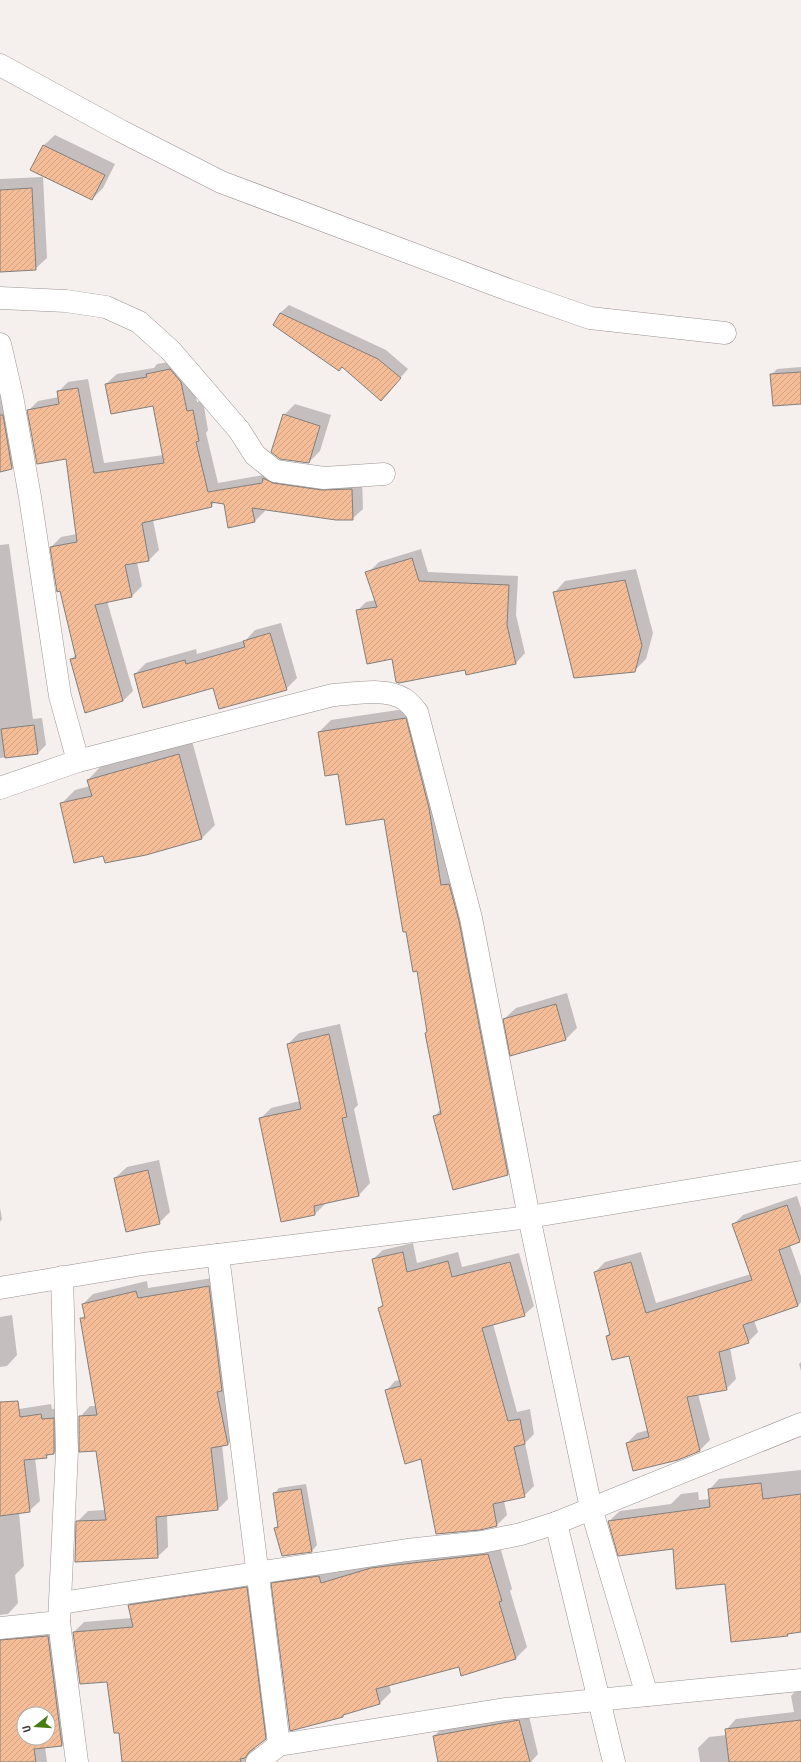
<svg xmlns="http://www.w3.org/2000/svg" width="801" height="1762" font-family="'Roboto Condensed',sans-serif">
	<defs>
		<pattern id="building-hatch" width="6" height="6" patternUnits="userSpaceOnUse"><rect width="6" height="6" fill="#f4bd97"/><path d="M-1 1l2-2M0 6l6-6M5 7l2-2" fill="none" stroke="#d2a383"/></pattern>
	</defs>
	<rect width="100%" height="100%" fill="#f5efee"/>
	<g fill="#0003" fill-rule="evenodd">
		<path d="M 55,135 L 115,164 L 103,188 L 92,199 L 43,146 Z"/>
		<path d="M 43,177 L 47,258 L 35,269 L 0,248 L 0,179 Z"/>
		<path d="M 289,305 L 386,350 L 408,369 L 381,400 L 280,313 Z"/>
		<path d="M 181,360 L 191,372 L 197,402 L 203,401 L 208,430 L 206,433 L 218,483 L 269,474 L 362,479 L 363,509 L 352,519 L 264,509 L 265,511 L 255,521 L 225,503 L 215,502 L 211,506 L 153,520 L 159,550 L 149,560 L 137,562 L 142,586 L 132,596 L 107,601 L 133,691 L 123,701 L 71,660 L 76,654 L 51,547 L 61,537 L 77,534 L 67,458 L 28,411 L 38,401 L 59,397 L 58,392 L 68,382 L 88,379 L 104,463 L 164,455 L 154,405 L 106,384 L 117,374 L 154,368 L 157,364 Z"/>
		<path d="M 801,367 L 801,403 L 771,375 L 777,369 Z"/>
		<path d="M 0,369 L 20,460 L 12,468 L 0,471 Z"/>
		<path d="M 295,404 L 331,415 L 320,451 L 309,462 L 284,415 Z"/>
		<path d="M 9,544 L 33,719 L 42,718 L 46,745 L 38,753 L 0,758 L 0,545 Z"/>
		<path d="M 421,549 L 428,572 L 518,576 L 516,615 L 525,653 L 516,663 L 466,674 L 465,668 L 393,657 L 357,611 L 366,602 L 376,600 L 370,571 L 379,562 Z"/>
		<path d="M 636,569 L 653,633 L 646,659 L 634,671 L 554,593 L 565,581 Z"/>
		<path d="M 281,623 L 297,678 L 286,689 L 214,687 L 135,674 L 146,663 L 196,649 L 197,654 L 246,640 L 255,630 Z"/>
		<path d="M 418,707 L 520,1162 L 508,1174 L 434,1117 L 441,1109 L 426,1033 L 428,1031 L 417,970 L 385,818 L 338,773 L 319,732 L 331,720 Z"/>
		<path d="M 192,741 L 215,825 L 202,838 L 145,854 L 104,855 L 62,803 L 75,790 L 90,786 L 88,780 L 101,766 Z"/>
		<path d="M 567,993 L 577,1028 L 566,1039 L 511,1054 L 504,1019 L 516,1008 Z"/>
		<path d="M 340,1024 L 358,1105 L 354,1109 L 370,1183 L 359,1195 L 326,1203 L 315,1214 L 282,1221 L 260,1119 L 271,1108 L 300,1101 L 288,1044 L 299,1033 Z"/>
		<path d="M 159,1160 L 170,1212 L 159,1223 L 115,1178 L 127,1167 Z"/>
		<path d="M 797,1196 L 801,1208 L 801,1240 L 790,1245 L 801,1276 L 801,1302 L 798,1306 L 754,1320 L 758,1332 L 748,1342 L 730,1348 L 736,1379 L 726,1389 L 698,1394 L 710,1440 L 700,1450 L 627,1443 L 637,1433 L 649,1430 L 629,1355 L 607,1336 L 610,1332 L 595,1272 L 605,1262 L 641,1252 L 656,1303 L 751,1274 L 733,1225 L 743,1215 Z"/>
		<path d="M 0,1208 L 2,1219 L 0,1222 Z"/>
		<path d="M 413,1243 L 417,1263 L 458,1252 L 462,1267 L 519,1253 L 534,1306 L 524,1315 L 493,1324 L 517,1412 L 530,1409 L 534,1434 L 525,1443 L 534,1486 L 524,1496 L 504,1501 L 507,1515 L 497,1525 L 437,1533 L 422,1458 L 386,1391 L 395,1381 L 400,1380 L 379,1308 L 383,1304 L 373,1259 L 383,1250 Z"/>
		<path d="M 219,1277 L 238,1434 L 228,1444 L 222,1445 L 228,1499 L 218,1509 L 167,1515 L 168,1547 L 157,1557 L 77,1522 L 88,1511 L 105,1510 L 97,1450 L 80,1417 L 90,1406 L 96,1406 L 81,1319 L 85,1315 L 83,1304 L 93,1294 L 147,1281 L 148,1288 Z"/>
		<path d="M 12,1315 L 17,1355 L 7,1366 L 0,1367 L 0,1317 Z"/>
		<path d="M 801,1362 L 801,1371 L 799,1364 Z"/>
		<path d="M 51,1404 L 52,1409 L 64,1408 L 64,1443 L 54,1453 L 50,1454 L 46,1457 L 35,1458 L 40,1501 L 29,1511 L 19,1513 L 24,1566 L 15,1575 L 18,1603 L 8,1614 L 0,1615 L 0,1412 Z"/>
		<path d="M 801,1470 L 801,1631 L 790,1633 L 787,1636 L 726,1583 L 674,1548 L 609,1521 L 620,1511 L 671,1504 L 681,1494 L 698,1492 L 699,1500 L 710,1499 L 709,1490 L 719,1479 Z"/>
		<path d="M 306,1484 L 317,1545 L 312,1551 L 275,1528 L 279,1525 L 274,1494 L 279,1488 Z"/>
		<path d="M 499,1543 L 512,1589 L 510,1591 L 527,1647 L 516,1658 L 459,1666 L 389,1684 L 391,1692 L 380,1703 L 345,1713 L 343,1716 L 273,1584 L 284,1573 Z"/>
		<path d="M 257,1577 L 276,1728 L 255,1747 L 255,1752 L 261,1762 L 123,1762 L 119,1732 L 108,1681 L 74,1632 L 84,1622 L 132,1618 L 129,1606 L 140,1595 Z"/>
		<path d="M 0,1625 L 58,1626 L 72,1735 L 62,1745 L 45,1747 L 47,1762 L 0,1762 ZM 24,1714 L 48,1714 L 48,1738 L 24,1738 Z"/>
		<path d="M 801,1685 L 801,1762 L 700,1762 L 698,1748 L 709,1737 L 727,1735 L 726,1730 L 736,1719 L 794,1712 L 791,1696 Z"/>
		<path d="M 528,1712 L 538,1754 L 531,1762 L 439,1762 L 434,1736 L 443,1727 Z"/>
	</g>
	<g fill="url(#building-hatch)" stroke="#837f7c" fill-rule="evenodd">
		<path d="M 43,145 L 105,175 L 92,200 L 30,170 Z"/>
		<path d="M 32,188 L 36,270 L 0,272 L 0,190 Z"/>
		<path d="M 280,313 L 378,359 L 401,378 L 381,401 L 342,367 L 339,371 L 273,325 Z"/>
		<path d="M 170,369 L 181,382 L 187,411 L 193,410 L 199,441 L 196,442 L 208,492 L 262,483 L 263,478 L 273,483 L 322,490 L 352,489 L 353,520 L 336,520 L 252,508 L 255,522 L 228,528 L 224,504 L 211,502 L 212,507 L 142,523 L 149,561 L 125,565 L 132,597 L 95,605 L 123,701 L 85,713 L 70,659 L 76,658 L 60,591 L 57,592 L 50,547 L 77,542 L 66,459 L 37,464 L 27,410 L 59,404 L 57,391 L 78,388 L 94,473 L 164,463 L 153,406 L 111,414 L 105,384 L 147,377 L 146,374 Z"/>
		<path d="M 801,372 L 801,404 L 773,406 L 770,374 Z"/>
		<path d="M 283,414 L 320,426 L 309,463 L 280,459 L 271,452 Z"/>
		<path d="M 0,415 L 3,415 L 12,469 L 0,472 Z"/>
		<path d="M 412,558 L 419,581 L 509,585 L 507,625 L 516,664 L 466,675 L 465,670 L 399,683 L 396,682 L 392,659 L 367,664 L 356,610 L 377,607 L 365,572 Z"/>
		<path d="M 625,580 L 642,645 L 635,672 L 574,678 L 553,592 Z"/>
		<path d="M 270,633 L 287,690 L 219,709 L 213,688 L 143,708 L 134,674 L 185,660 L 186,664 L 245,647 L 243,641 Z"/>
		<path d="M 406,718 L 429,808 L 441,885 L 449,884 L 459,921 L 508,1175 L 453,1190 L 433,1116 L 441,1114 L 425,1033 L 427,1032 L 417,971 L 413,972 L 406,932 L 403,932 L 384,819 L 346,825 L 338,774 L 325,776 L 318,732 Z"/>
		<path d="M 34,725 L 38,754 L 5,758 L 1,729 Z"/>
		<path d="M 179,754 L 202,839 L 146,855 L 105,863 L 103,856 L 74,863 L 60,803 L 92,796 L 87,780 Z"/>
		<path d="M 556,1004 L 566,1040 L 510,1056 L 503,1019 Z"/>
		<path d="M 329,1034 L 347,1117 L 342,1118 L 359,1196 L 314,1206 L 315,1215 L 281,1222 L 259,1118 L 301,1109 L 287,1044 Z"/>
		<path d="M 148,1170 L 160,1224 L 126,1232 L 114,1178 Z"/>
		<path d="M 787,1205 L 800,1242 L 779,1250 L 798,1306 L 743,1325 L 749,1343 L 719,1352 L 727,1390 L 687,1397 L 700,1451 L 678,1460 L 633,1471 L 626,1443 L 649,1437 L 629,1356 L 612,1360 L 606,1336 L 610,1335 L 594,1272 L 631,1262 L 646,1313 L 752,1280 L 732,1224 Z"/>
		<path d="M 403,1252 L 407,1272 L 448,1261 L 452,1277 L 510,1262 L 525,1316 L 482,1328 L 508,1421 L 520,1419 L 525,1444 L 514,1447 L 525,1497 L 493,1504 L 497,1526 L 480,1530 L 436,1534 L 421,1459 L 405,1464 L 385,1390 L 401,1386 L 378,1308 L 383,1306 L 372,1259 Z"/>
		<path d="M 209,1286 L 222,1391 L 217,1392 L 228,1445 L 211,1448 L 218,1510 L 156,1517 L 158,1558 L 75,1562 L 76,1521 L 106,1520 L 96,1451 L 79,1452 L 79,1416 L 97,1415 L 80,1318 L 85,1318 L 82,1304 L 136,1291 L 138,1298 Z"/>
		<path d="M 18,1401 L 20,1417 L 41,1414 L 42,1419 L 54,1418 L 54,1454 L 46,1455 L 47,1458 L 24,1460 L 30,1512 L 0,1516 L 0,1402 Z"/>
		<path d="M 761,1483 L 763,1499 L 801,1494 L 801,1632 L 787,1634 L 788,1636 L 731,1642 L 725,1584 L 676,1589 L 673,1549 L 618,1556 L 608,1521 L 710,1507 L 708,1489 Z"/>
		<path d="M 301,1489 L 312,1552 L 282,1556 L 274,1528 L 278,1527 L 273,1493 Z"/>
		<path d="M 488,1554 L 502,1601 L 499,1602 L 516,1659 L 461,1676 L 459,1667 L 376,1689 L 380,1704 L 343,1715 L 343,1717 L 290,1731 L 271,1583 L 319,1576 L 321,1583 L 371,1568 Z"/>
		<path d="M 247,1587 L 266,1739 L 249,1752 L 245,1758 L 240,1759 L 241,1762 L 122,1762 L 119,1733 L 114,1733 L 107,1682 L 80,1684 L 73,1632 L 133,1627 L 128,1605 Z"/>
		<path d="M 48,1636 L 62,1746 L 34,1749 L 36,1762 L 0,1762 L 0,1640 ZM 24,1714 L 48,1714 L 48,1738 L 24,1738 Z"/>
		<path d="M 519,1720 L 530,1762 L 438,1762 L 433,1736 Z"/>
		<path d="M 801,1720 L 801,1762 L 729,1762 L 725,1729 Z"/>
	</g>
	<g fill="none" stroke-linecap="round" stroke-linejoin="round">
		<g stroke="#9a9594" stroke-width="23">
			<g id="street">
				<path d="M 0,65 L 121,131 L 221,182 L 509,290 L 590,318 L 725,333"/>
				<path d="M 0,298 L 66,301 L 106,307 L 139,322 L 171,351 L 239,430 L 255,455 L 275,471 L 324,478 L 384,474"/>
				<path d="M 0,344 L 12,396 L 30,497 L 60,696 L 78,761"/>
				<path d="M 0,788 L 78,761 L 333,695 C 354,694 385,687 404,699 C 409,702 413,707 417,712 L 471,918 L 529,1217 L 591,1508 L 647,1695"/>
				<path d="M 218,1255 L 279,1745"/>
				<path d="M 62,1277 L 67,1451 L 59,1622 L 77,1762"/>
				<path d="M 0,1288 L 143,1264 L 529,1217 L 801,1172"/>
				<path d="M 556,1523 L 614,1762"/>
				<path d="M 61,1603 L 407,1550 L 482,1542 L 521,1534 L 556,1523 L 801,1424"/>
				<path d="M 0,1628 L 59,1622"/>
				<path d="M 257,1762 L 279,1745 L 505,1709 L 801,1680"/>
			</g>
		</g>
		<use href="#street" stroke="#fff" stroke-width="22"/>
	</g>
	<g transform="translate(36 1726) rotate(253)"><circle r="19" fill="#ffffff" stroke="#b1b1b0"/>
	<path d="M0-3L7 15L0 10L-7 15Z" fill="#477d10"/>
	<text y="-6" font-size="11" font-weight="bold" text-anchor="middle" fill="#3d3b3a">U</text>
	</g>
</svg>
